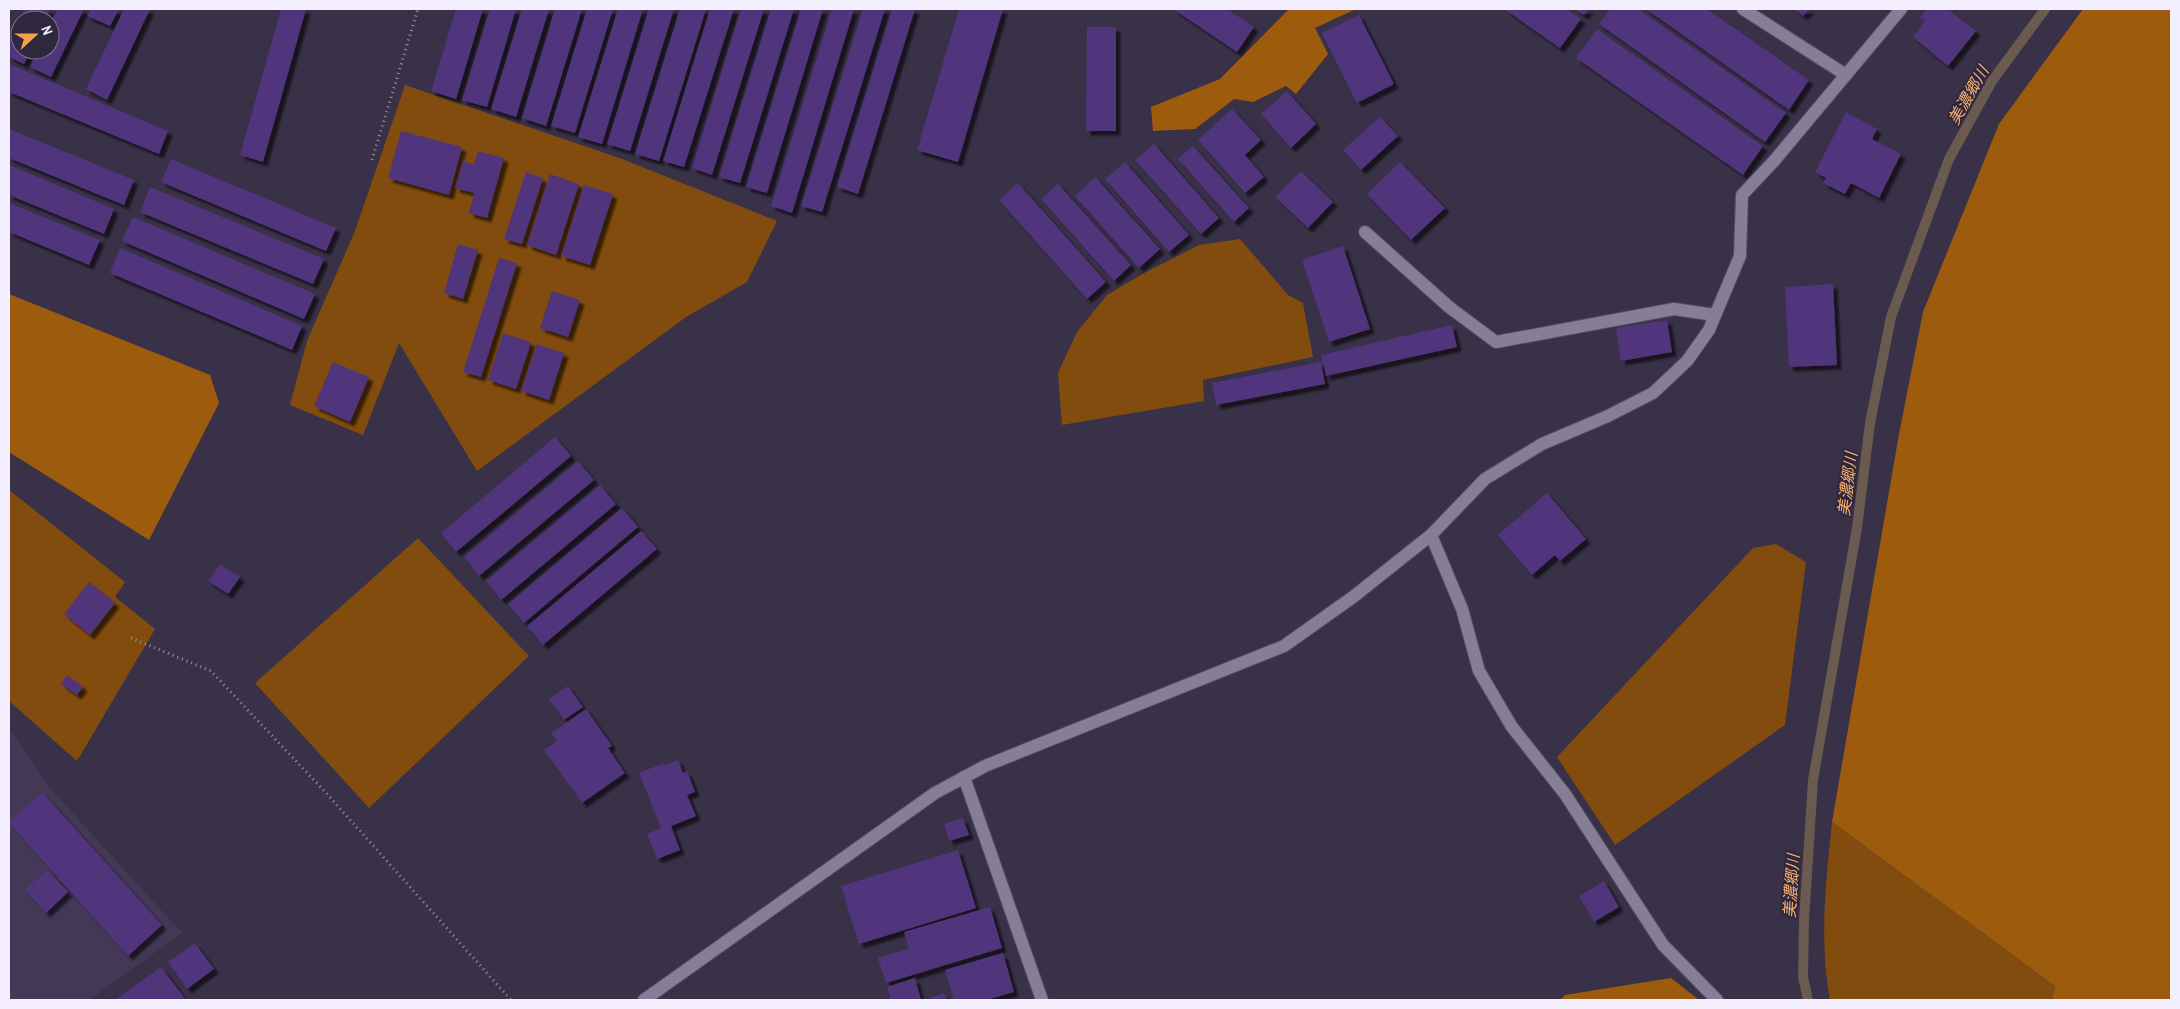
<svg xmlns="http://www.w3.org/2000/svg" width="2180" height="1009" font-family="'Archivo Narrow','Noto Sans JP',sans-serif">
	<defs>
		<filter id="shadow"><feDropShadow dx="4.5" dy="4.5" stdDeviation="1" flood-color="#0009"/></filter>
	</defs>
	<rect width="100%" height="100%" fill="#393148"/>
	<path fill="#433956" d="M 9,730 L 16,737 L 49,787 L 182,933 L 89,1000 L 9,1000 Z"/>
	<g fill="#824c0e">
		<path d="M 405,85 L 622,159 L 777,221 L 747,282 L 686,317 L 477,471 L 399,343 L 363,435 L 290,405 L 307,341 L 355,231 Z"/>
		<path d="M 1240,239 L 1288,295 L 1303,303 L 1313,357 L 1203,380 L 1204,401 L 1062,425 L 1058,373 L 1077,332 L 1107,295 L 1144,273 L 1199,245 Z"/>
		<path d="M 9,490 L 125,582 L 115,597 L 155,629 L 77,761 L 9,701 Z"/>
		<path d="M 418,538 L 529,656 L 369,808 L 255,683 Z"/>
		<path d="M 1776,544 L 1806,562 L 1785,725 L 1615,845 L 1557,757 L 1753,548 Z"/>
		<path d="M 1832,822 L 2055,986 L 2052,1000 L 1830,1000 C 1819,941 1826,881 1832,822 Z"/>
	</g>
	<g fill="#9d5c0d">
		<path d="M 1289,9 L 1356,9 L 1315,28 L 1328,54 L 1296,94 L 1286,86 L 1253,102 L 1234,99 L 1195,129 L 1153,131 L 1151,107 L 1220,79 Z"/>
		<path d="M 2083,9 L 2171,9 L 2171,1000 L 2052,1000 L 2055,986 L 1832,822 L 1899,434 L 1923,312 L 1999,124 Z"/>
		<path d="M 9,294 L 210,375 L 219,403 L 149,540 L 9,452 Z"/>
		<path d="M 1671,978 L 1699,1000 L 1560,1000 L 1565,995 Z"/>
	</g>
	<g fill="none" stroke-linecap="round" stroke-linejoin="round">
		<path stroke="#6b5a50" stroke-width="10" d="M 1808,1000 L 1803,977 L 1804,920 L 1813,780 L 1857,528 L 1870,423 L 1891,317 L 1949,159 L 1992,81 L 2045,9"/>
	</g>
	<g fill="#51347b" filter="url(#shadow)">
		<path d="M 25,9 L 50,9 L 45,20 L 20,20 L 20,50 L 31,50 L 24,64 L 9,57 L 9,42 Z"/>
		<path d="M 58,9 L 84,9 L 51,77 L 30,67 L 38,50 L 50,50 L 50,25 Z"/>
		<path d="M 91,9 L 119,9 L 110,26 L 87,16 Z"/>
		<path d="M 124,9 L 150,9 L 107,100 L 86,89 Z"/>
		<path d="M 281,9 L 306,9 L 263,162 L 240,155 Z"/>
		<path d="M 456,9 L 483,9 L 456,99 L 431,91 Z"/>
		<path d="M 490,9 L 516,9 L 487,107 L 462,100 Z"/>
		<path d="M 522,9 L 549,9 L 516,117 L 491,109 Z"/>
		<path d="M 555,9 L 582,9 L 546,126 L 522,118 Z"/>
		<path d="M 587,9 L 613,9 L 575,133 L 551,126 Z"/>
		<path d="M 618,9 L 643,9 L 602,144 L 578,137 Z"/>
		<path d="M 649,9 L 674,9 L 630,151 L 607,144 Z"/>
		<path d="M 680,9 L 706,9 L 659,161 L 635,154 Z"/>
		<path d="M 710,9 L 734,9 L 684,167 L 663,161 Z"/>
		<path d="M 741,9 L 764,9 L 712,175 L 692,168 Z"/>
		<path d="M 771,9 L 794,9 L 740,183 L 719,177 Z"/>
		<path d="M 801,9 L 823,9 L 767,193 L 746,187 Z"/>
		<path d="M 832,9 L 854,9 L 792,213 L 771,206 Z"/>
		<path d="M 863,9 L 885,9 L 822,212 L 801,206 Z"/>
		<path d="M 892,9 L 915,9 L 858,194 L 837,187 Z"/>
		<path d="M 959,9 L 1003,9 L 958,162 L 917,150 Z"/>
		<path d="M 1173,9 L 1227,9 L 1254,27 L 1237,52 Z"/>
		<path d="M 1504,9 L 1566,9 L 1581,19 L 1560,48 Z"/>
		<path d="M 1574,9 L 1589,9 L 1584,15 Z"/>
		<path d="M 1610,9 L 1638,9 L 1786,113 L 1765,142 L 1599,24 Z"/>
		<path d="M 1646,9 L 1707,9 L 1809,80 L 1789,110 Z"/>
		<path d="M 1795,9 L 1810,9 L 1803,16 Z"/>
		<path d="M 1927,9 L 1948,9 L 1976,31 L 1948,66 L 1913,37 L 1925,21 L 1920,17 Z"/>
		<path d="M 1359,15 L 1394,84 L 1357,103 L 1322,33 Z"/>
		<path d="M 1087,27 L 1116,27 L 1116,131 L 1086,131 Z"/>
		<path d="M 1597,29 L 1763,146 L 1743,175 L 1576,58 Z"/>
		<path d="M 9,64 L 168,131 L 159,154 L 9,92 Z"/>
		<path d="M 1287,91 L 1316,124 L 1291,148 L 1261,114 Z"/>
		<path d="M 1232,109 L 1261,140 L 1245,155 L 1264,177 L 1245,193 L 1198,140 Z"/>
		<path d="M 1846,112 L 1877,129 L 1872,139 L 1901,154 L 1879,198 L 1851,183 L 1845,194 L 1823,183 L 1826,178 L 1815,172 Z"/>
		<path d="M 1380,117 L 1398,136 L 1361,170 L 1343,150 Z"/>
		<path d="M 9,129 L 134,180 L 124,205 L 9,158 Z"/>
		<path d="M 401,131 L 462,147 L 449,195 L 388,178 Z"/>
		<path d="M 1154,144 L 1219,218 L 1201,234 L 1135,160 Z"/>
		<path d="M 1193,146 L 1249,208 L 1234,222 L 1178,159 Z"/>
		<path d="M 478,151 L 504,158 L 487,218 L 469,213 L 474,193 L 455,188 L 463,161 L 474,164 Z"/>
		<path d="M 171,159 L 336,228 L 326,251 L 161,182 Z"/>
		<path d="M 1125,162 L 1189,235 L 1169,252 L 1105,179 Z"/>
		<path d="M 1400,162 L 1445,208 L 1411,240 L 1367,194 Z"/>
		<path d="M 9,165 L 114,209 L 104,234 L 9,195 Z"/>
		<path d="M 1301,171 L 1333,202 L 1308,228 L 1275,197 Z"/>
		<path d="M 526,172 L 543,178 L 522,244 L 504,239 Z"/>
		<path d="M 550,174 L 579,184 L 556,255 L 527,245 Z"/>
		<path d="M 1095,177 L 1160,249 L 1139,268 L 1075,196 Z"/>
		<path d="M 1018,183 L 1106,282 L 1087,299 L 999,200 Z"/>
		<path d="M 1058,184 L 1131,265 L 1114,281 L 1041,199 Z"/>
		<path d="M 584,185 L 613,194 L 590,265 L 561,256 Z"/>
		<path d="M 150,187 L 324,259 L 313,284 L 140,212 Z"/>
		<path d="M 9,203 L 100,240 L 89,265 L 9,232 Z"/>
		<path d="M 133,217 L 315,294 L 304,319 L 122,241 Z"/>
		<path d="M 458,244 L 478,250 L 463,299 L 444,293 Z"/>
		<path d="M 1343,246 L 1370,329 L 1329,342 L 1302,260 Z"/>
		<path d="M 120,248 L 302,326 L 292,350 L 110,273 Z"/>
		<path d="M 499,258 L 517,263 L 481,377 L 463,372 Z"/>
		<path d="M 1833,284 L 1837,365 L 1789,367 L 1785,287 Z"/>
		<path d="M 552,291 L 580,300 L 568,337 L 540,328 Z"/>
		<path d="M 1667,320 L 1672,352 L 1621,361 L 1616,328 Z"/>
		<path d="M 1452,325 L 1457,347 L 1326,376 L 1321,355 Z"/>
		<path d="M 503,333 L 531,342 L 516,389 L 488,380 Z"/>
		<path d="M 537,344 L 564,353 L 549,400 L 521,391 Z"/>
		<path d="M 333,362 L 369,377 L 350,422 L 314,406 Z"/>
		<path d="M 1321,362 L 1325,384 L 1216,405 L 1212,383 Z"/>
		<path d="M 555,437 L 571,456 L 456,552 L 441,533 Z"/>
		<path d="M 578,461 L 594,480 L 479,576 L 464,557 Z"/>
		<path d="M 600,485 L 616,504 L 501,600 L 486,581 Z"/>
		<path d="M 1547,493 L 1586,539 L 1560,561 L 1555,555 L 1532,575 L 1498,535 Z"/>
		<path d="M 622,508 L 638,527 L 524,623 L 508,604 Z"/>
		<path d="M 641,531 L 657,549 L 543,645 L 527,626 Z"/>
		<path d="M 220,564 L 240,577 L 228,594 L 208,581 Z"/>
		<path d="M 89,582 L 115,603 L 90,635 L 64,614 Z"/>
		<path d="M 67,675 L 83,687 L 77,695 L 61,684 Z"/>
		<path d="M 568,686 L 583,707 L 564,720 L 549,699 Z"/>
		<path d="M 586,709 L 612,746 L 608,748 L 625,773 L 582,803 L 544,750 L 557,741 L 551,733 Z"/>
		<path d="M 678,760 L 683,773 L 687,771 L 695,792 L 687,795 L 696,816 L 671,826 L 680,850 L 657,859 L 647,834 L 661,828 L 639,773 L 664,763 L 665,765 Z"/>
		<path d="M 42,792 L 162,925 L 128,956 L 9,823 Z"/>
		<path d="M 963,818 L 969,835 L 949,841 L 944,824 Z"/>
		<path d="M 958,850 L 976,908 L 859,944 L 841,886 Z"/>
		<path d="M 47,870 L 68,892 L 46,913 L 25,890 Z"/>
		<path d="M 1604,881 L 1619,907 L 1594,922 L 1579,896 Z"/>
		<path d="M 990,907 L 1002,948 L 886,983 L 878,958 L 909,949 L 904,932 Z"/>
		<path d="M 195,943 L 214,969 L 187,989 L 168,962 Z"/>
		<path d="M 1003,953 L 1014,992 L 986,1000 L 954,1000 L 945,970 Z"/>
		<path d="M 161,967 L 186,1000 L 115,1000 Z"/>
		<path d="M 915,978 L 921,1000 L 891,1000 L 887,987 Z"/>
		<path d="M 944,993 L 947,1000 L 926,1000 Z"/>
	</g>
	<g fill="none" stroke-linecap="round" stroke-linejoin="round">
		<g stroke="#544c60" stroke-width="14">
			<g id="lane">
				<path d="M 1743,9 L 1846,75"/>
				<path d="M 1365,232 L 1449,307 L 1496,342 L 1674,309 L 1715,315"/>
				<path d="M 1431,535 L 1462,609 L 1479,671 L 1512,727 L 1565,794 L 1663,945 L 1717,1000"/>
				<path d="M 964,777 L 1042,1000"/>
				<path d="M 644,1000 L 935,793 L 985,766 L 1284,646 L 1353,597 L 1431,535 L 1485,479 L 1542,444 L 1608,416 L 1653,393 L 1687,361 L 1709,330 L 1740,256 L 1742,195 L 1774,161"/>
			</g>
		</g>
		<g stroke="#544c60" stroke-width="14">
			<path id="street" d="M 1774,161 L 1901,9"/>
		</g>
		<g stroke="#9c95a8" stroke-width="3" stroke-dasharray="1 4" stroke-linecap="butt">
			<path d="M 372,160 L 418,9"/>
			<path d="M 131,638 L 211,671 L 327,794 L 511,1000"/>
		</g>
		<use href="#lane" stroke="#867e98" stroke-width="12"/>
		<use href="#street" stroke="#867e98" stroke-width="12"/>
	</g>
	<g text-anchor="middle" stroke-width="4" stroke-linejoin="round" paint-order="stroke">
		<g font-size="16" font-style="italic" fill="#fab26f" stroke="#2f273e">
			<text transform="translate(1968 95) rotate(-60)" y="6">美濃郷川</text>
			<text transform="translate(1847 484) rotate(-83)" y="6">美濃郷川</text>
			<text transform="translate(1791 886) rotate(-86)" y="6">美濃郷川</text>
		</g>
	</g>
	<rect width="2180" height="1009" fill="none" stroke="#f4effe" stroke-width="20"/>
	<g transform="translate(35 35) rotate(69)"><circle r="24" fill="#2f273e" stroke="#7e778b"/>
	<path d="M0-4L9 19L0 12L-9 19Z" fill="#f8a14a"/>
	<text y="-8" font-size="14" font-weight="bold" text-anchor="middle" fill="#f4effe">N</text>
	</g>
</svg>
